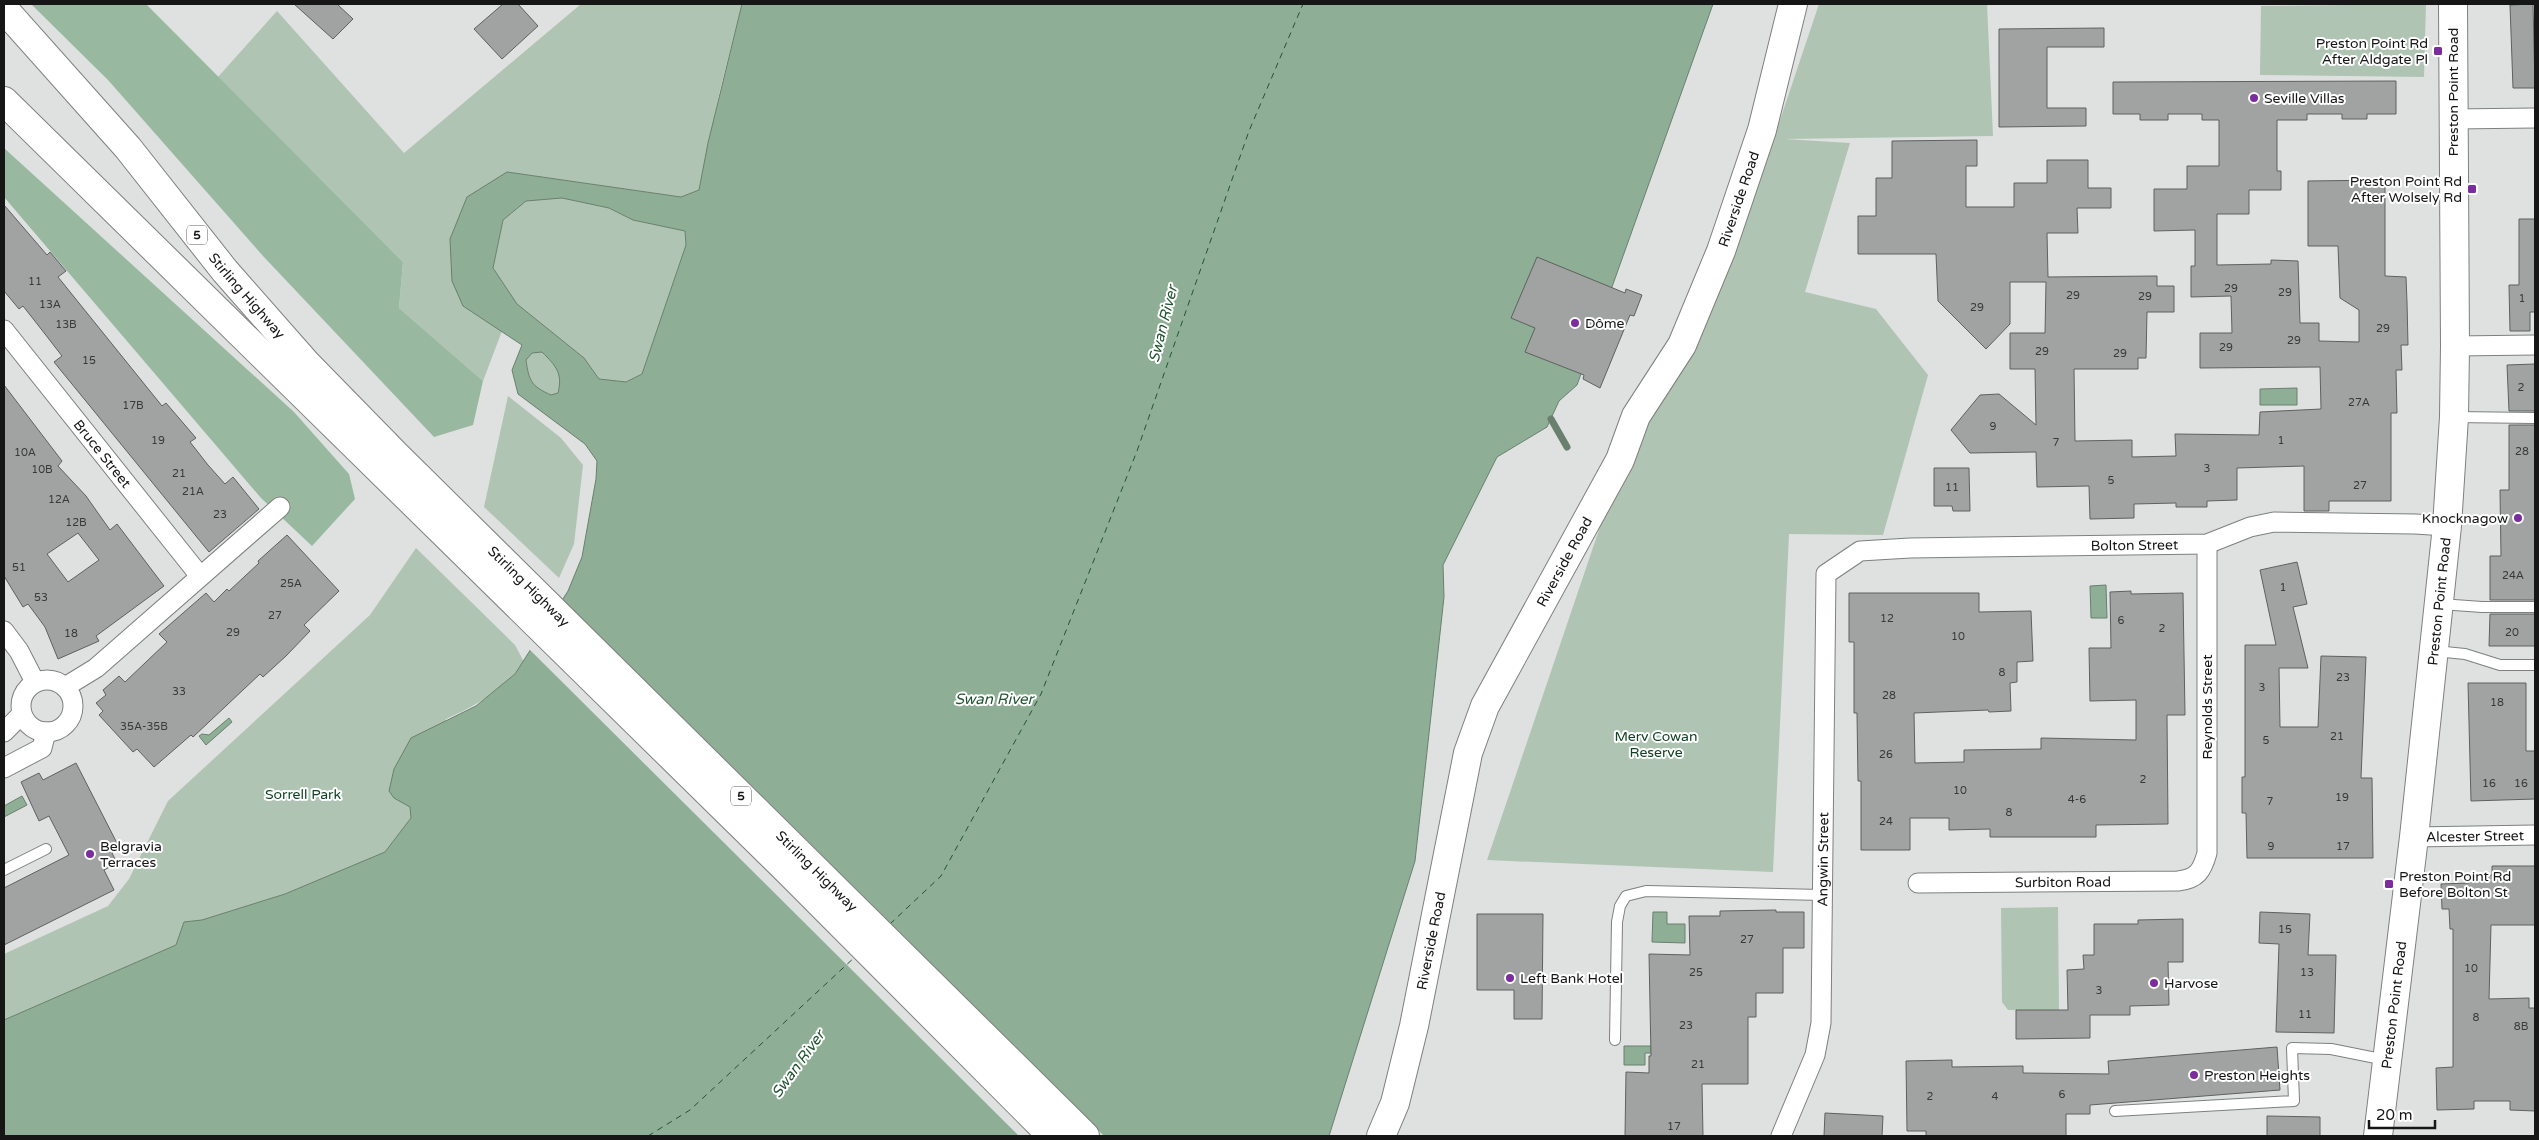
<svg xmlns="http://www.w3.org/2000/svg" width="2539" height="1140" font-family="'Varela Round',sans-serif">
	<rect width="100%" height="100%" fill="#dee1df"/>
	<g fill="#afc4b3">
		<path d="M 581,4 L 742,4 L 720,90 L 699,190 L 681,197 L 507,172 L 463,306 L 502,331 L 483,381 L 399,308 L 403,262 L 218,77 L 277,11 L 404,153 Z"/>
		<path d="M 1819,4 L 1987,4 L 1993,136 L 1784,139 L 1850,143 L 1805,292 L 1876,309 L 1928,375 L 1883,535 L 1789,534 L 1773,872 L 1487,860 L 1602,521 L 1725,267 L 1774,138 Z"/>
		<path d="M 2426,4 L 2424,77 L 2260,75 L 2261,6 Z"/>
		<path d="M 563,198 L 609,208 L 633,220 L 685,231 L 686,245 L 642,374 L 626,382 L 599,379 L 584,358 L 517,304 L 493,268 L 503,220 L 526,201 Z"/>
		<path d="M 542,352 C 556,365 563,373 558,393 L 551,395 C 531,386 529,381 526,360 L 532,353 Z"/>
		<path d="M 508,396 L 561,438 L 583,465 L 574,544 L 559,578 L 484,507 Z"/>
		<path d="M 416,548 L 515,645 L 524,662 C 506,689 475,706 446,719 L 410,807 L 411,818 L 385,852 L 285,894 L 202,920 L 184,922 L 176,945 L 4,1020 L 4,954 L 108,906 L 129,879 L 168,801 L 370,615 Z"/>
		<path d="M 2058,907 L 2059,1010 L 2008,1010 L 2002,1002 L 2001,908 Z"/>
	</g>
	<g fill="#98b9a0">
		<path d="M 31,4 L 146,4 L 403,262 L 399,308 L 483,381 L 473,425 L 434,437 L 263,256 L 108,80 Z"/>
		<path d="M 4,148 L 294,412 L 349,474 L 355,499 L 312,546 L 261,498 L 4,197 Z"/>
	</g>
	<g fill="#8eae95" stroke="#6a806f" fill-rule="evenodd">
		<path d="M 742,4 L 1713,4 L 1577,385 L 1559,401 L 1547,427 L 1497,457 L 1443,565 L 1444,597 L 1415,861 L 1329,1136 L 4,1136 L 4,1020 L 176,945 L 184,922 L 202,920 L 285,894 L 385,852 L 411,818 L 410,807 L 394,798 L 389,791 L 394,769 L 411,738 L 476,706 L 515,674 L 568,591 L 582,557 L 596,479 L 597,461 L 585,444 L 518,394 L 512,370 L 522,345 L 463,306 L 452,281 L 450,239 L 467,197 L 507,172 L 681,197 L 699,190 L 708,143 ZM 562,198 L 609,208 L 633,220 L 685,231 L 686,245 L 642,374 L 626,382 L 599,379 L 584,358 L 517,304 L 493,268 L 503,220 L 526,201 ZM 542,352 C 556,366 563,373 558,393 L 551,395 C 531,386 529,381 526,360 L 532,353 Z"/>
		<path d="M 2297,388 L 2297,405 L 2260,405 L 2260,389 Z"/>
		<path d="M 2106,585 L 2107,618 L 2091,618 L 2090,586 Z"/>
		<path d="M 229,718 L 232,722 L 206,745 L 199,736 L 202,734 L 209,735 Z"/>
		<path d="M 22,796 L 27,805 L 4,817 L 4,806 Z"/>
		<path d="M 1653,912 L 1667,912 L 1667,924 L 1685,924 L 1685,943 L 1652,942 Z"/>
		<path d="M 1624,1046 L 1656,1046 L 1656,1053 L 1645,1053 L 1645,1065 L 1624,1065 Z"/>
	</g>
	<path fill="#dee1df" d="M 561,598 L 1104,1136 L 1019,1136 L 529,649 Z"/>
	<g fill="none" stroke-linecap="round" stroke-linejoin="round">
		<path stroke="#6a806f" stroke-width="7" d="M 1551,419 L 1567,447"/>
		<g stroke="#225532" stroke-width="1" stroke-dasharray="6 5" stroke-linecap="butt">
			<path d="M 890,924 L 941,876 L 1041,694 L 1137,451 L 1249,131 L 1303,4"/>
			<path d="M 648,1136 L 690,1110 L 856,956"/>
		</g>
	</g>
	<g fill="#a0a3a1" stroke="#5e615f" fill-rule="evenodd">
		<path d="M 294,4 L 337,4 L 353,19 L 333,39 Z"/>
		<path d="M 503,4 L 518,4 L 538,26 L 502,59 L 474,29 Z"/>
		<path d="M 2533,4 L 2535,88 L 2513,88 L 2510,5 Z"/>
		<path d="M 2104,28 L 2104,47 L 2047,47 L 2047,108 L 2086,108 L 2086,126 L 1999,127 L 1999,29 Z"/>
		<path d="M 2396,81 L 2396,114 L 2367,114 L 2367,119 L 2342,119 L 2342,114 L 2307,114 L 2307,120 L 2277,120 L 2277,171 L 2281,171 L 2281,190 L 2249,190 L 2249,214 L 2217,214 L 2217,265 L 2271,264 L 2271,260 L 2298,261 L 2300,323 L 2319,323 L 2319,341 L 2359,342 L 2359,310 L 2340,298 L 2338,246 L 2308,246 L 2308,181 L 2385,180 L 2385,276 L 2406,277 L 2407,302 L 2408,345 L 2401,345 L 2402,370 L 2396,370 L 2397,413 L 2391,413 L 2391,501 L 2329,501 L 2329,511 L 2304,511 L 2304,466 L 2237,468 L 2237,500 L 2207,501 L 2207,507 L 2176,507 L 2176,503 L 2134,504 L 2134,518 L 2090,519 L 2089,486 L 2037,487 L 2036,452 L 1970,453 L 1951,430 L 1980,395 L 1999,394 L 2036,425 L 2035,369 L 2010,369 L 2010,333 L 2045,333 L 2046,282 L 2010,282 L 2010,324 L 1986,349 L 1938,301 L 1936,254 L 1858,254 L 1858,216 L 1876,216 L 1876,178 L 1892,178 L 1892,141 L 1977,140 L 1977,166 L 1966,166 L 1966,207 L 2014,207 L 2014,183 L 2047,183 L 2047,160 L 2088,160 L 2088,188 L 2111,188 L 2111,208 L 2077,208 L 2078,233 L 2047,233 L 2048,277 L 2157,276 L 2157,286 L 2174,286 L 2174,312 L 2147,312 L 2146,358 L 2138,358 L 2138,369 L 2074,369 L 2075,441 L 2132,440 L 2132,457 L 2176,456 L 2175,434 L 2259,435 L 2260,412 L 2321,409 L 2320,367 L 2200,368 L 2200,333 L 2232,333 L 2231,296 L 2191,297 L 2191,266 L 2195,266 L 2195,230 L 2154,231 L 2154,189 L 2187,189 L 2187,166 L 2219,166 L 2219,120 L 2202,120 L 2202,114 L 2168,114 L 2168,120 L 2140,120 L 2140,114 L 2113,114 L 2113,82 Z"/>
		<path d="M 4,205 L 47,255 L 50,252 L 66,271 L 58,277 L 162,406 L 166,403 L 196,438 L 190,442 L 208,465 L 225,484 L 233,477 L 259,509 L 209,552 L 54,362 L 62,356 L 38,325 L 23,306 L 19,309 L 4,291 Z"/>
		<path d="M 2519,219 L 2535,219 L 2535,312 L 2530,312 L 2530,331 L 2510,331 L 2509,285 L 2519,285 Z"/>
		<path d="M 1537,257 L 1625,293 L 1626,289 L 1642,295 L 1634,316 L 1630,315 L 1600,388 L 1583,379 L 1584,375 L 1525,352 L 1535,328 L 1511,318 Z"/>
		<path d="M 2535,364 L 2535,411 L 2509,411 L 2507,365 Z"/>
		<path d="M 4,385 L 62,461 L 58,466 L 86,496 L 110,530 L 117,524 L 164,586 L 96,636 L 99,641 L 58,659 L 45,627 L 28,604 L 23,607 L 4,576 ZM 78,533 L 99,560 L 68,582 L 47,554 Z"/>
		<path d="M 2509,425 L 2535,425 L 2535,600 L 2490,600 L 2490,556 L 2501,556 L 2500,490 L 2509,490 Z"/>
		<path d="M 1934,468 L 1969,468 L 1970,511 L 1953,511 L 1952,506 L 1934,506 Z"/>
		<path d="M 287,535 L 339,591 L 304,625 L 310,631 L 286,656 L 263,677 L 260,674 L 193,737 L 191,735 L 154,767 L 137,749 L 133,752 L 99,715 L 103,711 L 96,703 L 106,695 L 103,690 L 119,676 L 125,682 L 167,642 L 159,634 L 206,593 L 214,602 L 227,589 L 229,591 L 259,563 L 258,561 Z"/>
		<path d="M 2297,562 L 2307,604 L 2293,607 L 2308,668 L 2279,668 L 2280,727 L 2318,727 L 2321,656 L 2366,657 L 2361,778 L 2372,778 L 2373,858 L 2247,858 L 2246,813 L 2242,813 L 2242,777 L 2245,777 L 2245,645 L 2276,645 L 2260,570 Z"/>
		<path d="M 2131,591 L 2131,594 L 2183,593 L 2185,715 L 2167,715 L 2168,824 L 2096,825 L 2096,837 L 1990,837 L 1990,829 L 1949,830 L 1949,818 L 1910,818 L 1910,850 L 1861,850 L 1861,781 L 1858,781 L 1857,713 L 1854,713 L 1854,642 L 1849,642 L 1849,593 L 1979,593 L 1979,612 L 2031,611 L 2033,661 L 2017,662 L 2017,682 L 2010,683 L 2011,711 L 1989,712 L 1988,710 L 1914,713 L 1915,763 L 1964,762 L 1964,750 L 2041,749 L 2041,738 L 2136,740 L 2136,700 L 2090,701 L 2089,648 L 2111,648 L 2110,592 Z"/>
		<path d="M 2490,614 L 2535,614 L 2535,646 L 2489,646 Z"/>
		<path d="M 2468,683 L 2526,683 L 2526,751 L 2535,751 L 2535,799 L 2471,801 Z"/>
		<path d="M 76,763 L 120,849 L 112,853 L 117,863 L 104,870 L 114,890 L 4,945 L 4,888 L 69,855 L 49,816 L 39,821 L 21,782 L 39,773 L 43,780 Z"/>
		<path d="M 2492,866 L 2535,866 L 2535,925 L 2491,925 L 2489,999 L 2529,998 L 2529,1008 L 2535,1008 L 2535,1111 L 2510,1110 L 2510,1101 L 2474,1101 L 2474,1109 L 2437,1110 L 2436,1068 L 2453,1067 L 2453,929 L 2450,929 L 2449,909 L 2442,909 L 2441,884 L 2469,883 L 2469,876 L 2492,875 Z"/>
		<path d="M 1776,910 L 1776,912 L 1804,912 L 1804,948 L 1783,948 L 1783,993 L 1756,993 L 1756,1017 L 1748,1017 L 1748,1084 L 1702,1084 L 1703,1136 L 1625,1136 L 1626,1072 L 1649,1073 L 1649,1056 L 1651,1056 L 1649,954 L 1690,955 L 1689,916 L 1720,916 L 1720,911 Z"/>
		<path d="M 2260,912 L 2310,914 L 2308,955 L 2336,955 L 2334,1033 L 2276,1032 L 2279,944 L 2259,943 Z"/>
		<path d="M 1477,914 L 1543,914 L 1542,1019 L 1514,1019 L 1514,990 L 1477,990 Z"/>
		<path d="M 2183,919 L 2183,962 L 2168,962 L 2169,1005 L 2130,1006 L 2130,1015 L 2090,1015 L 2090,1038 L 2016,1039 L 2016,1010 L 2068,1010 L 2067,970 L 2084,969 L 2083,955 L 2094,955 L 2094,924 L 2138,924 L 2138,920 Z"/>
		<path d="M 2277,1047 L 2280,1090 L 2090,1105 L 2090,1114 L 2066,1114 L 2066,1136 L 1926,1136 L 1926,1131 L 1907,1131 L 1906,1061 L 1952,1060 L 1952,1067 L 2023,1066 L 2023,1073 L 2109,1074 L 2108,1061 Z"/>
		<path d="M 1825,1113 L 1883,1116 L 1882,1136 L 1824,1136 Z"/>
		<path d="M 2267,1116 L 2320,1117 L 2320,1136 L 2267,1136 Z"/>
	</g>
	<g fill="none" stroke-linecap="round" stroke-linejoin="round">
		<g stroke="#7d807d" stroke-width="12">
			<g id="lane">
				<path d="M 2454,417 L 2535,418"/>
				<path d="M 2440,604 L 2482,607 L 2535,607"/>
				<path d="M 2435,651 L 2465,654 L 2500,665 L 2535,665"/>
				<path d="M 4,870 L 46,849"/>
				<path d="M 1615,1040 L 1617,922 L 1620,906 L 1626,896 L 1646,891 L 1822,895"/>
				<path d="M 2115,1111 L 2294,1101 L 2292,1048 L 2331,1049 L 2386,1060"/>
			</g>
		</g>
		<g stroke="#7d807d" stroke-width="21">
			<g id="street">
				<path d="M 2453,119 L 2535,118"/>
				<path id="s1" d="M 4,330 L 200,576"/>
				<path d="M 2455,346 L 2535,345"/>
				<path d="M 4,631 L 19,651 L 35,682"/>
				<circle cx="47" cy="706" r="26"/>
				<path d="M 65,687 L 96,668 L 280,507"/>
				<path d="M 4,732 L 22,714"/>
				<path d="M 4,768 L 42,748 L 46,732"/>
				<path id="s2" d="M 2414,837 L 2535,835"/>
				<path id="s3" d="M 1918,883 L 2178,881 C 2197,879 2202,871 2207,853 L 2207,544"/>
				<path id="s4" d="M 1781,1136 L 1815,1055 L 1821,1023 L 1826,574 L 1860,551 L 1910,548 L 2207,544 L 2250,527 L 2274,522 L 2415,524 L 2447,526"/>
			</g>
		</g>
		<g stroke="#7d807d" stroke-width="30">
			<g id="secondary">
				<path id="s5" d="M 1381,1136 L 1395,1103 L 1414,1026 L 1468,753 L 1485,706 L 1620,460 L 1636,416 L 1682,345 L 1721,251 L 1762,130 L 1793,4"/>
				<path id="s6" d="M 2378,1136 L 2414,837 L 2447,526 L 2454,417 L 2455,346 L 2453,4"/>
			</g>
		</g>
		<g stroke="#7d807d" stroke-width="30">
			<g id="highway">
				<path id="s7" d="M 4,9 L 128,148 L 225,271 L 306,363 L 396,455 L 1085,1136"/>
				<path d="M 4,101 L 790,873 L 1052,1136"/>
			</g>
		</g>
		<use href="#lane" stroke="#fff" stroke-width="10"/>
		<use href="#street" stroke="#fff" stroke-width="19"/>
		<use href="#secondary" stroke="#fff" stroke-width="28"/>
		<use href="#highway" stroke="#fff" stroke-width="28"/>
	</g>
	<g fill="#7b2c9d" stroke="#fff" stroke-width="2">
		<rect x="2433" y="46" width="10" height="10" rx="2.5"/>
		<circle cx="2254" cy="98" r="5"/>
		<rect x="2467" y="184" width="10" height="10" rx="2.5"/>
		<circle cx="1575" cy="323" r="5"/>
		<circle cx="2518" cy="518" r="5"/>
		<circle cx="90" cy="854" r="5"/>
		<rect x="2384" y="879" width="10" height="10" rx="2.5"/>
		<circle cx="1510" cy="978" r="5"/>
		<circle cx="2154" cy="983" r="5"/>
		<circle cx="2194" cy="1075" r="5"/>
	</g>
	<g text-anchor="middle" stroke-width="4" stroke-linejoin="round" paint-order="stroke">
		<g font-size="11" fill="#383938">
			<text x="35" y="285">11</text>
			<text x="2231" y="292">29</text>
			<text x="2285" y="296">29</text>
			<text x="2073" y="299">29</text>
			<text x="2145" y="300">29</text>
			<text x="2522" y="302">1</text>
			<text x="50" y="308">13A</text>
			<text x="1977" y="311">29</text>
			<text x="66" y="328">13B</text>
			<text x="2383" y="332">29</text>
			<text x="2294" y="344">29</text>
			<text x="2226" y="351">29</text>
			<text x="2042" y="355">29</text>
			<text x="2120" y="357">29</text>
			<text x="89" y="364">15</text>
			<text x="2521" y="391">2</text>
			<text x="2359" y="406">27A</text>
			<text x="133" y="409">17B</text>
			<text x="1993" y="430">9</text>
			<text x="158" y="444">19</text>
			<text x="2281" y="444">1</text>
			<text x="2056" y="446">7</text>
			<text x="2522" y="455">28</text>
			<text x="25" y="456">10A</text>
			<text x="2207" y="472">3</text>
			<text x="42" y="473">10B</text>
			<text x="179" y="477">21</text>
			<text x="2111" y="484">5</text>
			<text x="2360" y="489">27</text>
			<text x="1952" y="491">11</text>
			<text x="193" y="495">21A</text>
			<text x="59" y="503">12A</text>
			<text x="220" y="518">23</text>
			<text x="76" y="526">12B</text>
			<text x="19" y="571">51</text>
			<text x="2513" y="579">24A</text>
			<text x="291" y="587">25A</text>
			<text x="2283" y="591">1</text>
			<text x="41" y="601">53</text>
			<text x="275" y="619">27</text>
			<text x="1887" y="622">12</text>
			<text x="2121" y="624">6</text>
			<text x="2162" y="632">2</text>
			<text x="233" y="636">29</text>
			<text x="2512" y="636">20</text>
			<text x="71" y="637">18</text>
			<text x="1958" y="640">10</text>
			<text x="2002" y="676">8</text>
			<text x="2343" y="681">23</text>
			<text x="2262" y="691">3</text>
			<text x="179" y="695">33</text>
			<text x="1889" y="699">28</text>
			<text x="2497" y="706">18</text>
			<text x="144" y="730">35A-35B</text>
			<text x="2337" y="740">21</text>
			<text x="2266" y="744">5</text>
			<text x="1886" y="758">26</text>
			<text x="2143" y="783">2</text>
			<text x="2489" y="787">16</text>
			<text x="2521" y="787">16</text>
			<text x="1960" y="794">10</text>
			<text x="2342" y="801">19</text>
			<text x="2077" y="803">4-6</text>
			<text x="2270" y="805">7</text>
			<text x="2009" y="816">8</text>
			<text x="1886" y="825">24</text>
			<text x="2271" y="850">9</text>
			<text x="2343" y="850">17</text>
			<text x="2285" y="933">15</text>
			<text x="1747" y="943">27</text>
			<text x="2471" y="972">10</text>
			<text x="1696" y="976">25</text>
			<text x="2307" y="976">13</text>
			<text x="2099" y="994">3</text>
			<text x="2305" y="1018">11</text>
			<text x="2476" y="1021">8</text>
			<text x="1686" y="1029">23</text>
			<text x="2521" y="1030">8B</text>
			<text x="1698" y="1068">21</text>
			<text x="2062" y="1098">6</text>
			<text x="1930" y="1100">2</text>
			<text x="1995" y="1100">4</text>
			<text x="1674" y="1130">17</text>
		</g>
		<g fill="#fff" stroke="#5b5c5b" stroke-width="1">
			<rect x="187" y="225.5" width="20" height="19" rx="4"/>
			<rect x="731" y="786.5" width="20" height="19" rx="4"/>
		</g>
		<g font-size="12" font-weight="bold" fill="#151615">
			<text x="197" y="239">5</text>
			<text x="741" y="800">5</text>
		</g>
		<g font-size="14" fill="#151615" stroke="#fff" text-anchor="start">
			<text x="2428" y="48" text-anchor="end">Preston Point Rd<tspan x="2428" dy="16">After Aldgate Pl</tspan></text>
			<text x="2264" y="103">Seville Villas</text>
			<text x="2462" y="186" text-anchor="end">Preston Point Rd<tspan x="2462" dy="16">After Wolsely Rd</tspan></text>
			<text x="1585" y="328">Dôme</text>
			<text x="2508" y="523" text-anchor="end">Knocknagow</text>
			<text x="100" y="851">Belgravia<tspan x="100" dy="16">Terraces</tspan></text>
			<text x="2399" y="881">Preston Point Rd<tspan x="2399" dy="16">Before Bolton St</tspan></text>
			<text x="1520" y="983">Left Bank Hotel</text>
			<text x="2164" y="988">Harvose</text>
			<text x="2204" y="1080">Preston Heights</text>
		</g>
		<g font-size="14" fill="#151615" stroke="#fff">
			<text transform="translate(2453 92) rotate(-90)" y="5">Preston Point Road</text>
			<text dy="5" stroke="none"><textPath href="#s5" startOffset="1012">Riverside Road</textPath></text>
			<text dy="5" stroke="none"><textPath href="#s7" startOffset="376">Stirling Highway</textPath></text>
			<text dy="5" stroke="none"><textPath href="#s1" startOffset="158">Bruce Street</textPath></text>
			<text dy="5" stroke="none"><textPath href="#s4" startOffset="885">Bolton Street</textPath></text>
			<text dy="5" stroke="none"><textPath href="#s5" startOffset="608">Riverside Road</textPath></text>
			<text dy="5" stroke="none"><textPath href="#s7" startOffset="781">Stirling Highway</textPath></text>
			<text dy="5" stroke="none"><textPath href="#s6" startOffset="538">Preston Point Road</textPath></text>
			<text transform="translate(2207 707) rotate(-90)" y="5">Reynolds Street</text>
			<text dy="5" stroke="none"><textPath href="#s2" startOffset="61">Alcester Street</textPath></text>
			<text dy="5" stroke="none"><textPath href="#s4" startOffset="284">Angwin Street</textPath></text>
			<text dy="5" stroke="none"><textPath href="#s7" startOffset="1186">Stirling Highway</textPath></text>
			<text dy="5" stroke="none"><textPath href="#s3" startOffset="145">Surbiton Road</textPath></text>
			<text dy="5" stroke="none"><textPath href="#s5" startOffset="202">Riverside Road</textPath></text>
			<text dy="5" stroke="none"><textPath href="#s6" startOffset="132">Preston Point Road</textPath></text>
		</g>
		<g font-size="14" fill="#0e4423" stroke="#fff">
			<text x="1656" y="741">Merv Cowan<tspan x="1656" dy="16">Reserve</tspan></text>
			<text x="303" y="799">Sorrell Park</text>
		</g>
		<g font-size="15" font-style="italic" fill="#225532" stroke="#fff">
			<text transform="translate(1163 324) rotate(-76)" y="5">Swan River</text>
			<text x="994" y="704">Swan River</text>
			<text transform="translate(798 1064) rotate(-54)" y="5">Swan River</text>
		</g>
	</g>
	<rect width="2539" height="1140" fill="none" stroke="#151615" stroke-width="10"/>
	<path d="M2369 1120v8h66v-8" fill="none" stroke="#151615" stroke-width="2.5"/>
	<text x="2376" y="1120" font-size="15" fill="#151615" stroke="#ffffff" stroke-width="4" paint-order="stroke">20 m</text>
</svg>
